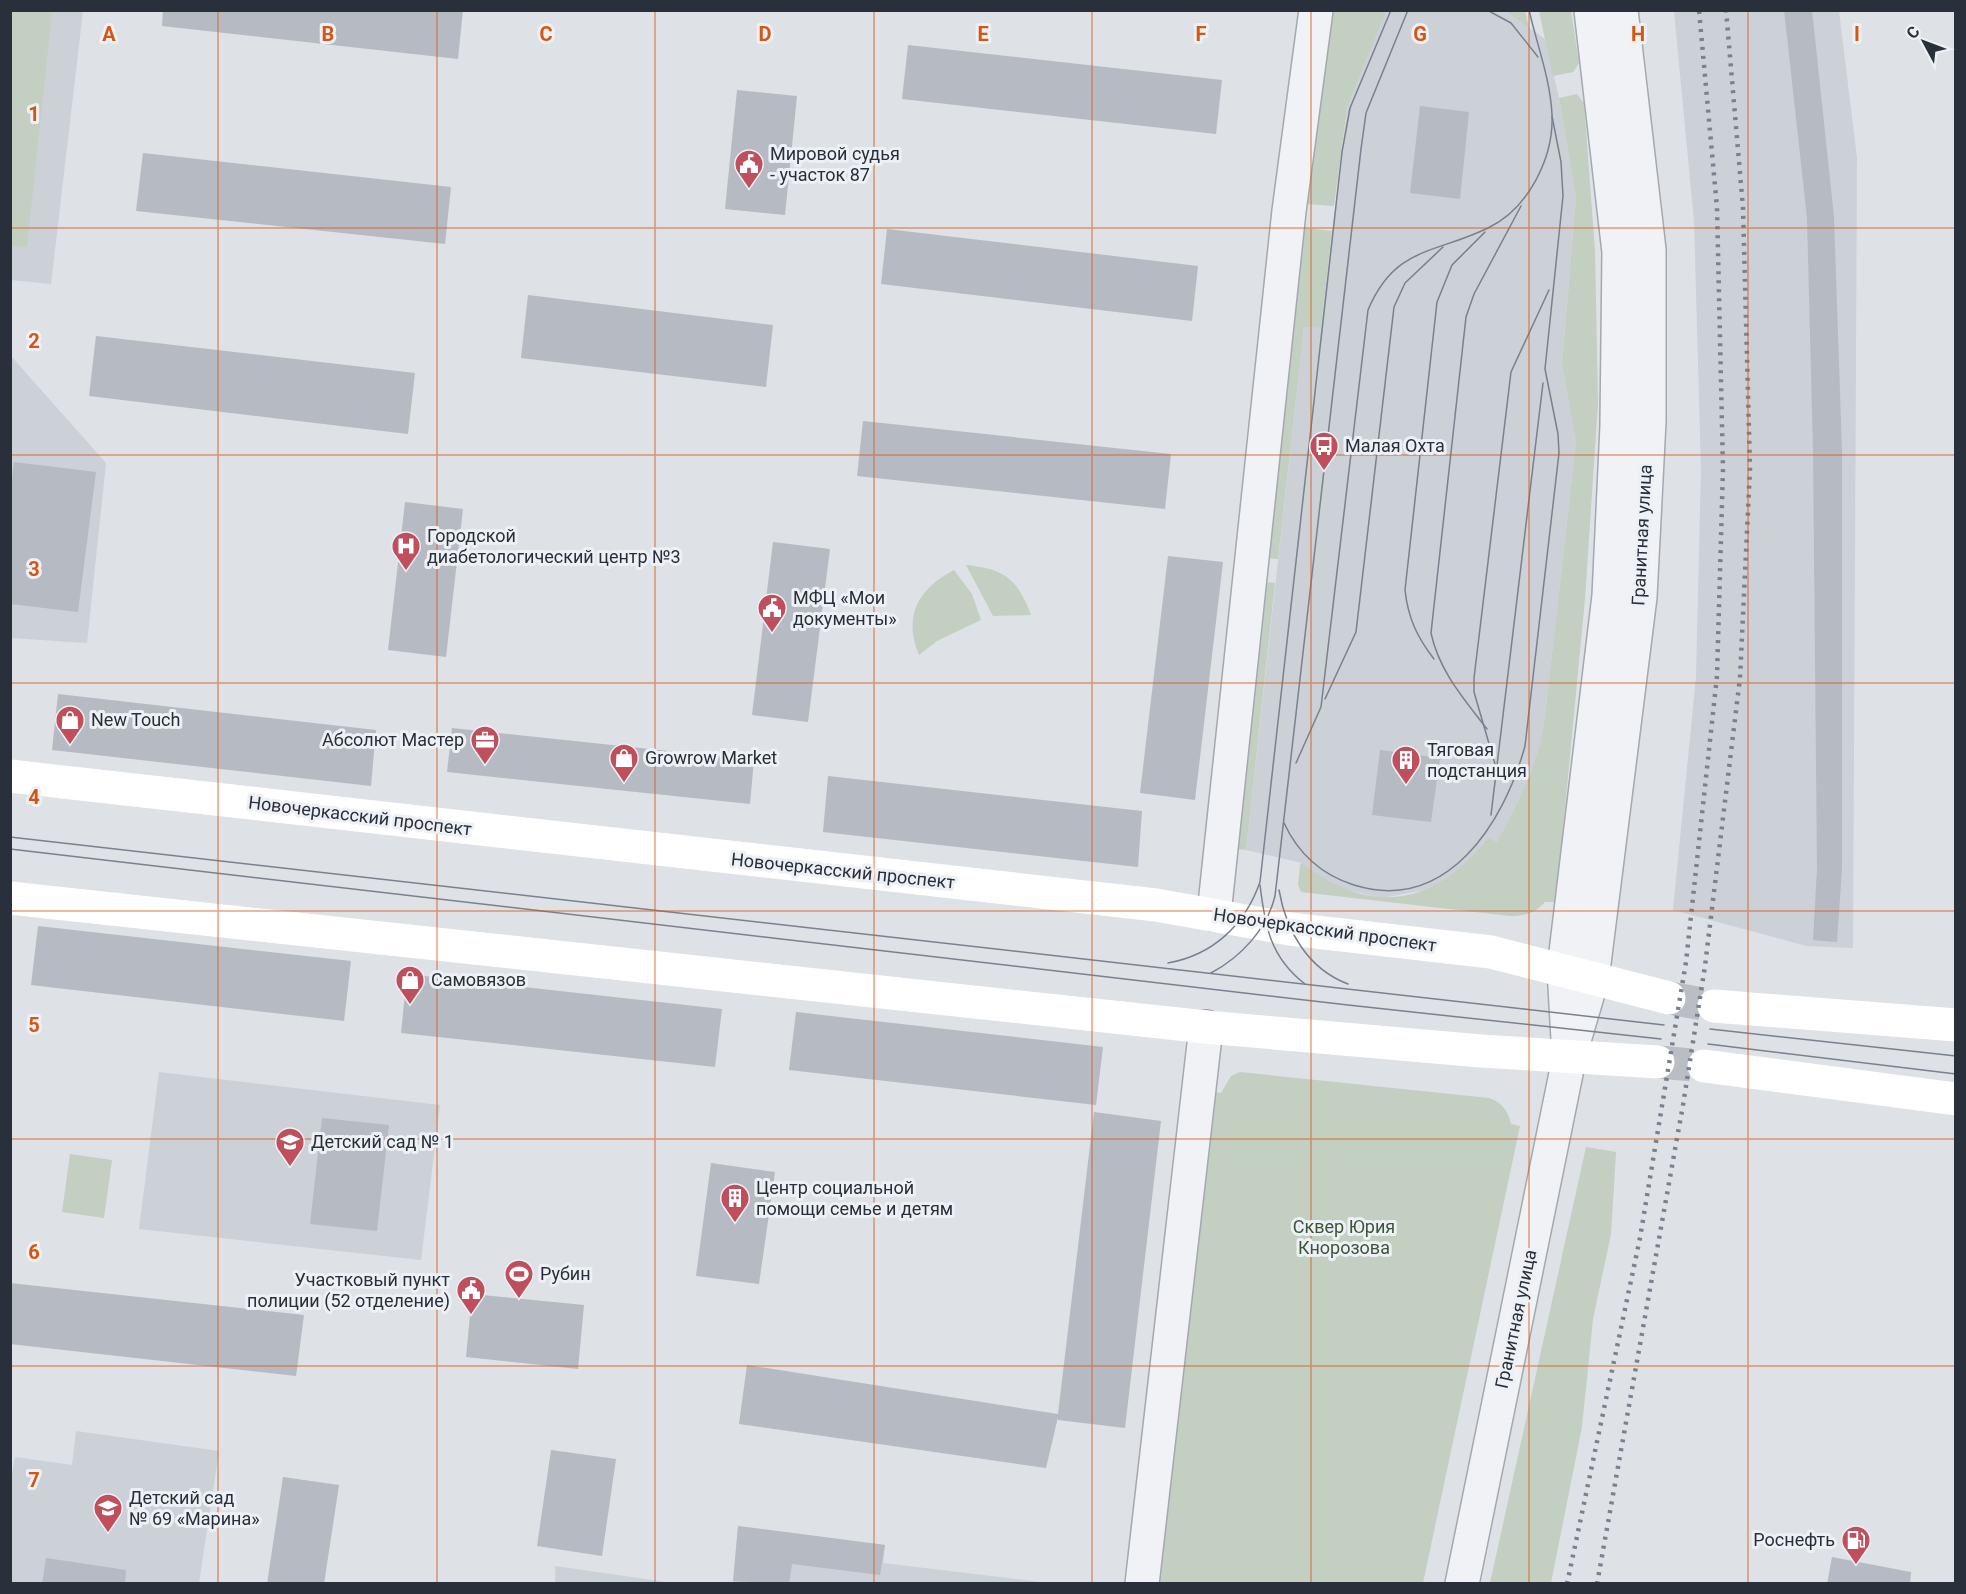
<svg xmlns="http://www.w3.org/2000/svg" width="1966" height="1594" font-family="Roboto,sans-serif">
	<rect width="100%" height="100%" fill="#dee1e6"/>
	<g fill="#ccd0d7">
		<path d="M 1391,10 L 1506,11 L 1545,39 L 1559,98 L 1576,197 L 1562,365 L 1576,442 L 1544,724 L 1541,748 L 1534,771 L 1497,842 L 1488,839 L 1470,861 L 1449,879 L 1425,890 L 1382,898 L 1343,889 L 1324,880 L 1302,863 L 1246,850 L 1304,327 L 1321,328 L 1347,108 L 1385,12 Z"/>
		<path d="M 11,11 L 83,11 L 51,284 L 11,280 Z"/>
		<path d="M 1674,11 L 1839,11 L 1857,158 L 1853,948 L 1807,946 L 1673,910 L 1696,677 L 1701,469 L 1694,221 Z"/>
		<path d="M 10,355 L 106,463 L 87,643 L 11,638 Z"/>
		<path d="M 159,1072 L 440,1105 L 421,1260 L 139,1229 Z"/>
		<path d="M 76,1431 L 219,1451 L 199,1583 L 11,1584 L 10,1485 L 15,1457 L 72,1465 Z"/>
		<path d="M 738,1526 L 885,1545 L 883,1563 L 1049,1583 L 733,1584 Z"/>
		<path d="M 555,1566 L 673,1583 L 555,1583 Z"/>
	</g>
	<g fill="#c3cfc0">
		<path d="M 11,10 L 52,11 L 27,247 L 11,245 Z"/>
		<path d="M 1322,11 L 1386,11 L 1347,108 L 1334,206 L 1307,204 L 1300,198 Z"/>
		<path d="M 1506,11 L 1525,11 L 1529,28 Z"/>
		<path d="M 1539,11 L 1571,11 L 1579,63 L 1573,72 L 1553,76 Z"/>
		<path d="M 1577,94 L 1584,103 L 1595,251 L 1598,403 L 1585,599 L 1556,902 L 1545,902 C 1535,913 1525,916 1510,916 L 1301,892 L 1298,885 L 1300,865 L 1302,863 C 1371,917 1435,906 1488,838 L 1497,842 C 1517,803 1538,768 1544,724 L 1576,442 L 1562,365 L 1576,197 L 1559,98 Z"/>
		<path d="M 1305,228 L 1332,231 L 1321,328 L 1304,327 L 1278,559 L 1260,558 L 1296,233 Z"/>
		<path d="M 966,565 C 1004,569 1017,578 1031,615 L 993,616 Z"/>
		<path d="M 954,570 L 972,594 L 981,620 L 937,641 L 919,655 C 903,616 918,589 954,570 Z"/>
		<path d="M 1257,581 L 1275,583 L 1246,850 L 1228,848 Z"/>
		<path d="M 1240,1072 L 1489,1098 C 1502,1102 1508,1111 1511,1124 L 1520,1126 L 1423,1583 L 1156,1584 L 1210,1091 L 1221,1093 L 1231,1076 Z"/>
		<path d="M 1586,1147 L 1616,1152 L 1611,1234 L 1593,1319 L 1582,1427 L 1551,1583 L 1490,1583 Z"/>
		<path d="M 70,1154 L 112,1160 L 104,1218 L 62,1212 Z"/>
	</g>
	<g fill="#b6bac2">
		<path d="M 163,10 L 463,10 L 458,59 L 162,26 Z"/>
		<path d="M 1784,10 L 1812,10 L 1834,217 L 1842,450 L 1842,869 L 1837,942 L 1813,940 L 1817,869 L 1813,450 L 1807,218 Z"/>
		<path d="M 908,45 L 1222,80 L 1216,134 L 902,99 Z"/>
		<path d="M 737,90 L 797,96 L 785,215 L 725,209 Z"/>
		<path d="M 1420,106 L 1469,112 L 1460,199 L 1410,193 Z"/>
		<path d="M 143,153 L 451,187 L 445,244 L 136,211 Z"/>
		<path d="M 887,229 L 1198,266 L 1192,321 L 881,284 Z"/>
		<path d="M 528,295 L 773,325 L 766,387 L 521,358 Z"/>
		<path d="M 96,336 L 415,373 L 408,434 L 89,396 Z"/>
		<path d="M 863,421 L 1171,454 L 1165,509 L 857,476 Z"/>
		<path d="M 14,462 L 96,472 L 78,612 L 10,604 L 10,494 Z"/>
		<path d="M 405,502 L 463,509 L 446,657 L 388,650 Z"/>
		<path d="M 773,542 L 830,549 L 808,722 L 752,715 Z"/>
		<path d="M 1168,556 L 1223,562 L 1195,800 L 1140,793 Z"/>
		<path d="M 58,694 L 376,730 L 371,786 L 52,750 Z"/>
		<path d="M 452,728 L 754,760 L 750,804 L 447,772 Z"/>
		<path d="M 1380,750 L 1440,758 L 1431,822 L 1372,815 Z"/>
		<path d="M 828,776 L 1142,811 L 1138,867 L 823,832 Z"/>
		<path d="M 38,926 L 351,961 L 344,1021 L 31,985 Z"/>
		<path d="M 407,974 L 722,1009 L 715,1067 L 401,1033 Z"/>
		<path d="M 796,1012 L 1103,1047 L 1096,1105 L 789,1070 Z"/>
		<path d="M 1094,1112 L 1161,1121 L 1125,1428 L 1058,1420 L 1058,1417 L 1046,1468 L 739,1424 L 747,1365 L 1058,1414 Z"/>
		<path d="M 322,1118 L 389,1125 L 377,1231 L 310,1224 Z"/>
		<path d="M 711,1163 L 775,1172 L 759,1284 L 696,1276 Z"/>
		<path d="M 10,1283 L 304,1315 L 296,1376 L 10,1344 Z"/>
		<path d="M 472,1294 L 584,1305 L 578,1369 L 466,1357 Z"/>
		<path d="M 551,1450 L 616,1459 L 602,1556 L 537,1546 Z"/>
		<path d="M 283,1477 L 339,1485 L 324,1584 L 267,1584 Z"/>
		<path d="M 738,1526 L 885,1545 L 880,1575 L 792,1564 L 789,1584 L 733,1581 Z"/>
		<path d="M 1832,1557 L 1911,1572 L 1910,1584 L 1827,1584 Z"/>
		<path d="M 46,1558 L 126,1570 L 125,1584 L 42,1584 Z"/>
	</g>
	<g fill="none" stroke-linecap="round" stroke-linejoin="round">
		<g stroke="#babdc4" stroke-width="33" stroke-dasharray="33 16" stroke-linecap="butt">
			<path d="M 1669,998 L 1714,1006"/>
			<path d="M 1658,1062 L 1704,1066"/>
		</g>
		<g stroke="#a4a8af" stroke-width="36">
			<g id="minor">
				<path d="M 1214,914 L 1289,211 L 1316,10"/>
				<path d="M 1142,1584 L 1206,1027"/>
				<path d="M 1462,1584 L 1570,1054"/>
			</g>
		</g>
		<g stroke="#a4a8af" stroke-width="36">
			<g id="tertiary">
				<path d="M 1568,1039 L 1564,969 L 1609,596 L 1617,426 L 1619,252 L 1591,10"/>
				<path d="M 1570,1054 L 1592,979 L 1640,597 L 1649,421 L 1649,250 L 1621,10"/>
			</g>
		</g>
		<use href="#minor" stroke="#f0f2f5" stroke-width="33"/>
		<use href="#tertiary" stroke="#f0f2f5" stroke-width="33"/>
		<g stroke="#fff" stroke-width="33">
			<path d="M 10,776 L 1156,905 L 1290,929 L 1491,952 L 1669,998"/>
			<path d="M 10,898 L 1206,1027 L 1481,1051 L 1658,1062"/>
			<path d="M 1714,1006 L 1956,1025"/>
			<path d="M 1704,1066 L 1956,1099"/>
		</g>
		<g stroke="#79808e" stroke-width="1.5">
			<path d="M 1487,10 L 1511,23 L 1538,57"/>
			<path d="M 1434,659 C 1417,637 1408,618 1405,590 L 1437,302 L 1452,265 L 1485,232"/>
			<path d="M 1325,699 L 1356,632 L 1394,307 L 1405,283 L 1443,247"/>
			<path d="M 1487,729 C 1464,699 1439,671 1431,633 L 1466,317 L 1474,294 L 1521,206"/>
			<path d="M 1296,763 L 1321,707 L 1368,310 C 1395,246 1435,254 1488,228 C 1528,209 1554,158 1552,114 C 1550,78 1537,45 1529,10"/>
			<path d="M 1497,771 L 1474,692 L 1474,678 L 1511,372 L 1549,290"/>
			<path d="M 1491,815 L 1543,383"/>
			<path d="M 1284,823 C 1298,853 1322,875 1354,885 C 1447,914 1504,823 1525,746 L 1559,453 L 1558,434 L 1545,369 L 1563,196 L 1561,162 L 1552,116"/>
			<path d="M 10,837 L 1664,1025"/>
			<path d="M 10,849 L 1348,1005 L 1661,1039"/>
			<path d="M 1260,885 C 1265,926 1270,957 1305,984"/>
			<path d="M 1279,890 C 1286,931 1308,969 1348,984"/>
			<path d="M 1168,963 C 1213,955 1245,925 1260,882 L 1342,152 L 1350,108 L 1391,10"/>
			<path d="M 1211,973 C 1241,957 1267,929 1275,896 L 1361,149 L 1366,113 L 1408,10"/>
			<path d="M 1710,1029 L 1956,1056"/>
			<path d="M 1708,1044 L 1956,1074"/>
		</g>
		<g stroke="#79808e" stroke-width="4.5" stroke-dasharray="3 6" stroke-linecap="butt">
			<path d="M 1567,1584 L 1640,1238 L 1686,962 L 1717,676 L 1723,469 L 1717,208 L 1699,10"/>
			<path d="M 1597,1584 L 1683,1105 L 1705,966 L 1740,678 L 1750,469 L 1743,208 L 1726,10"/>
		</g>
	</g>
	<path fill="none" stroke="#d55511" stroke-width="1.5" stroke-opacity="0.55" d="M 218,10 L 218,1584M 437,10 L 437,1584M 655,10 L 655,1584M 874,10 L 874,1584M 1092,10 L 1092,1584M 1311,10 L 1311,1584M 1529,10 L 1529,1584M 1748,10 L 1748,1584M 10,228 L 1956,228M 10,455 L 1956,455M 10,683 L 1956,683M 10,911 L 1956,911M 10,1139 L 1956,1139M 10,1366 L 1956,1366"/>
	<defs>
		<g id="civic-pin" transform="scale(1.5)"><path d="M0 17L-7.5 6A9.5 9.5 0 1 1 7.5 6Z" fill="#bf4f5c" stroke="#edf0f4"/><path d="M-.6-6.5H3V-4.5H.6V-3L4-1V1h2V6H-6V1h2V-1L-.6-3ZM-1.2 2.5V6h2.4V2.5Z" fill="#fff"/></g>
		<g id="bus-pin" transform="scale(1.5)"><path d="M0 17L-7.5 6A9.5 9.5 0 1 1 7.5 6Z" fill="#bf4f5c" stroke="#edf0f4"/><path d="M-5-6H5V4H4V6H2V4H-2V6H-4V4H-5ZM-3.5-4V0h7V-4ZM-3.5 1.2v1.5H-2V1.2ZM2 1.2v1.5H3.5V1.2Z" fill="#fff"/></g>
		<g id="hospital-pin" transform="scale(1.5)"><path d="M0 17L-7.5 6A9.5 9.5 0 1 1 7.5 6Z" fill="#bf4f5c" stroke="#edf0f4"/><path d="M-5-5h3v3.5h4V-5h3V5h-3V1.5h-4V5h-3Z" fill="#fff"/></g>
		<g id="shop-pin" transform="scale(1.5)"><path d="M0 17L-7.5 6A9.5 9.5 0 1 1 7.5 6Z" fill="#bf4f5c" stroke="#edf0f4"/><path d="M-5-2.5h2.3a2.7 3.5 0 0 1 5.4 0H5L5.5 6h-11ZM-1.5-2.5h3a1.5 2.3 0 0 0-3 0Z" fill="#fff"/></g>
		<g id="office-pin" transform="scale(1.5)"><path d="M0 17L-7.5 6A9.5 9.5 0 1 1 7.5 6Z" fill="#bf4f5c" stroke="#edf0f4"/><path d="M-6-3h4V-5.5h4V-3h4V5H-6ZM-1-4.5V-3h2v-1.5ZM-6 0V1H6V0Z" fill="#fff"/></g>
		<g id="building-pin" transform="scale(1.5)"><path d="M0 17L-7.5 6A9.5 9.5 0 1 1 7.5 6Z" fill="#bf4f5c" stroke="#edf0f4"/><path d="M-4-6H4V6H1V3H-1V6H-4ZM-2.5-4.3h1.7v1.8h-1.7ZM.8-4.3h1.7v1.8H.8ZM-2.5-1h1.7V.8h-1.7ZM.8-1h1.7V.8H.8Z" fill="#fff"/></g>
		<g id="school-pin" transform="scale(1.5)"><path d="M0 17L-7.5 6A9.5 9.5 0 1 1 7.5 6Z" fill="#bf4f5c" stroke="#edf0f4"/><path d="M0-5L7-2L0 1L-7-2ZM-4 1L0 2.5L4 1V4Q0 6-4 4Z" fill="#fff"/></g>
		<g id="stadium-pin" transform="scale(1.5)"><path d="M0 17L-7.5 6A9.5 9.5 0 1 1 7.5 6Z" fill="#bf4f5c" stroke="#edf0f4"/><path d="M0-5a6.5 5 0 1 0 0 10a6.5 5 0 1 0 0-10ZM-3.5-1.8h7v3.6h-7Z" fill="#fff"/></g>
		<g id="fuel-pin" transform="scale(1.5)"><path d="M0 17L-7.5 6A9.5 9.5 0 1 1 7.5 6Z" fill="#bf4f5c" stroke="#edf0f4"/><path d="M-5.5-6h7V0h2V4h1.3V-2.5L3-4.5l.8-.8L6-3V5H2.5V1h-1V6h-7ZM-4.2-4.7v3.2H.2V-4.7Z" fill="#fff"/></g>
	</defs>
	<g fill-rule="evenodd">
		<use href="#civic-pin" x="749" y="164"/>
		<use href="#bus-pin" x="1324" y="446"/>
		<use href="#hospital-pin" x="406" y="546"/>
		<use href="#civic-pin" x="772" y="608"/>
		<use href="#shop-pin" x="70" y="720"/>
		<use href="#office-pin" x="485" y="740"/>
		<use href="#shop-pin" x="624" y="758"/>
		<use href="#building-pin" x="1406" y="760"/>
		<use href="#shop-pin" x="410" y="980"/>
		<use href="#school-pin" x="290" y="1142"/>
		<use href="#building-pin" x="735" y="1198"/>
		<use href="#stadium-pin" x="519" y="1274"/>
		<use href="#civic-pin" x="471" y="1290"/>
		<use href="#school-pin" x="108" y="1508"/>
		<use href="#fuel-pin" x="1856" y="1540"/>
	</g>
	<g text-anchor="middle" stroke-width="6" stroke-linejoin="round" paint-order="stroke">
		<g font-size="18" fill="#292f3b" stroke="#edf0f4" text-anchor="start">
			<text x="770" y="160">Мировой судья<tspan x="770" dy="21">- участок 87</tspan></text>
			<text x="1345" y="452">Малая Охта</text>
			<text x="427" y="542">Городской<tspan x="427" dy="21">диабетологический центр №3</tspan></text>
			<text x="793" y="604">МФЦ «Мои<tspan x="793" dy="21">документы»</tspan></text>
			<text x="91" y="726">New Touch</text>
			<text x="464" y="746" text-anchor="end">Абсолют Мастер</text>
			<text x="1427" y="756">Тяговая<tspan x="1427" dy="21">подстанция</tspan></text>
			<text x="645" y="764">Growrow Market</text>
			<text x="431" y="986">Самовязов</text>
			<text x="311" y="1148">Детский сад № 1</text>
			<text x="756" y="1194">Центр социальной<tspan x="756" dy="21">помощи семье и детям</tspan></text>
			<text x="540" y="1280">Рубин</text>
			<text x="450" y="1286" text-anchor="end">Участковый пункт<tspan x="450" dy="21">полиции (52 отделение)</tspan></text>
			<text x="129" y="1504">Детский сад<tspan x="129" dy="21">№ 69 «Марина»</tspan></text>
			<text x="1835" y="1546" text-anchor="end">Роснефть</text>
		</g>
		<g font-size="18" fill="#292f3b" stroke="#edf0f4">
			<text transform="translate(1642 535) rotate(-87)" y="6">Гранитная улица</text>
			<text transform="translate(360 816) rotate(7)" y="6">Новочеркасский проспект</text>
			<text transform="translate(843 871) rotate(6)" y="6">Новочеркасский проспект</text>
			<text transform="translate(1325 930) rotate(8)" y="6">Новочеркасский проспект</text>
			<text transform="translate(1516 1319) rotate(-78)" y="6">Гранитная улица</text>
		</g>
		<g font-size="18" fill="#3c5538" stroke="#edf0f4">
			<text x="1344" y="1233">Сквер Юрия<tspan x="1344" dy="21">Кнорозова</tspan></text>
		</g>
	</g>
	<g font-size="20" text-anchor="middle" font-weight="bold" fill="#d55511" stroke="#edf0f4" stroke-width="6" stroke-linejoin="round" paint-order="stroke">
		<text x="109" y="41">A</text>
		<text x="328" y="41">B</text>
		<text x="546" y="41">C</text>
		<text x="765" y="41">D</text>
		<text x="983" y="41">E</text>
		<text x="1201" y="41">F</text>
		<text x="1420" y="41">G</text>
		<text x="1638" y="41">H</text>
		<text x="1857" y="41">I</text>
		<text x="34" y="121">1</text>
		<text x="34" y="348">2</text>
		<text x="34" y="576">3</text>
		<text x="34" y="804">4</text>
		<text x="34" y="1032">5</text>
		<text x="34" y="1259">6</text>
		<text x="34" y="1487">7</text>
	</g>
	<rect width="1966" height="1594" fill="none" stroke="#292f3b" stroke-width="24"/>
	<g transform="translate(1924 42) rotate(311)" stroke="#edf0f4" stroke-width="4.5" paint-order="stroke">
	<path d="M0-4.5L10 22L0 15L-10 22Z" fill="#292f3b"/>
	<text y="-9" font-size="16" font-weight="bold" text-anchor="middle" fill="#292f3b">С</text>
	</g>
</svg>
